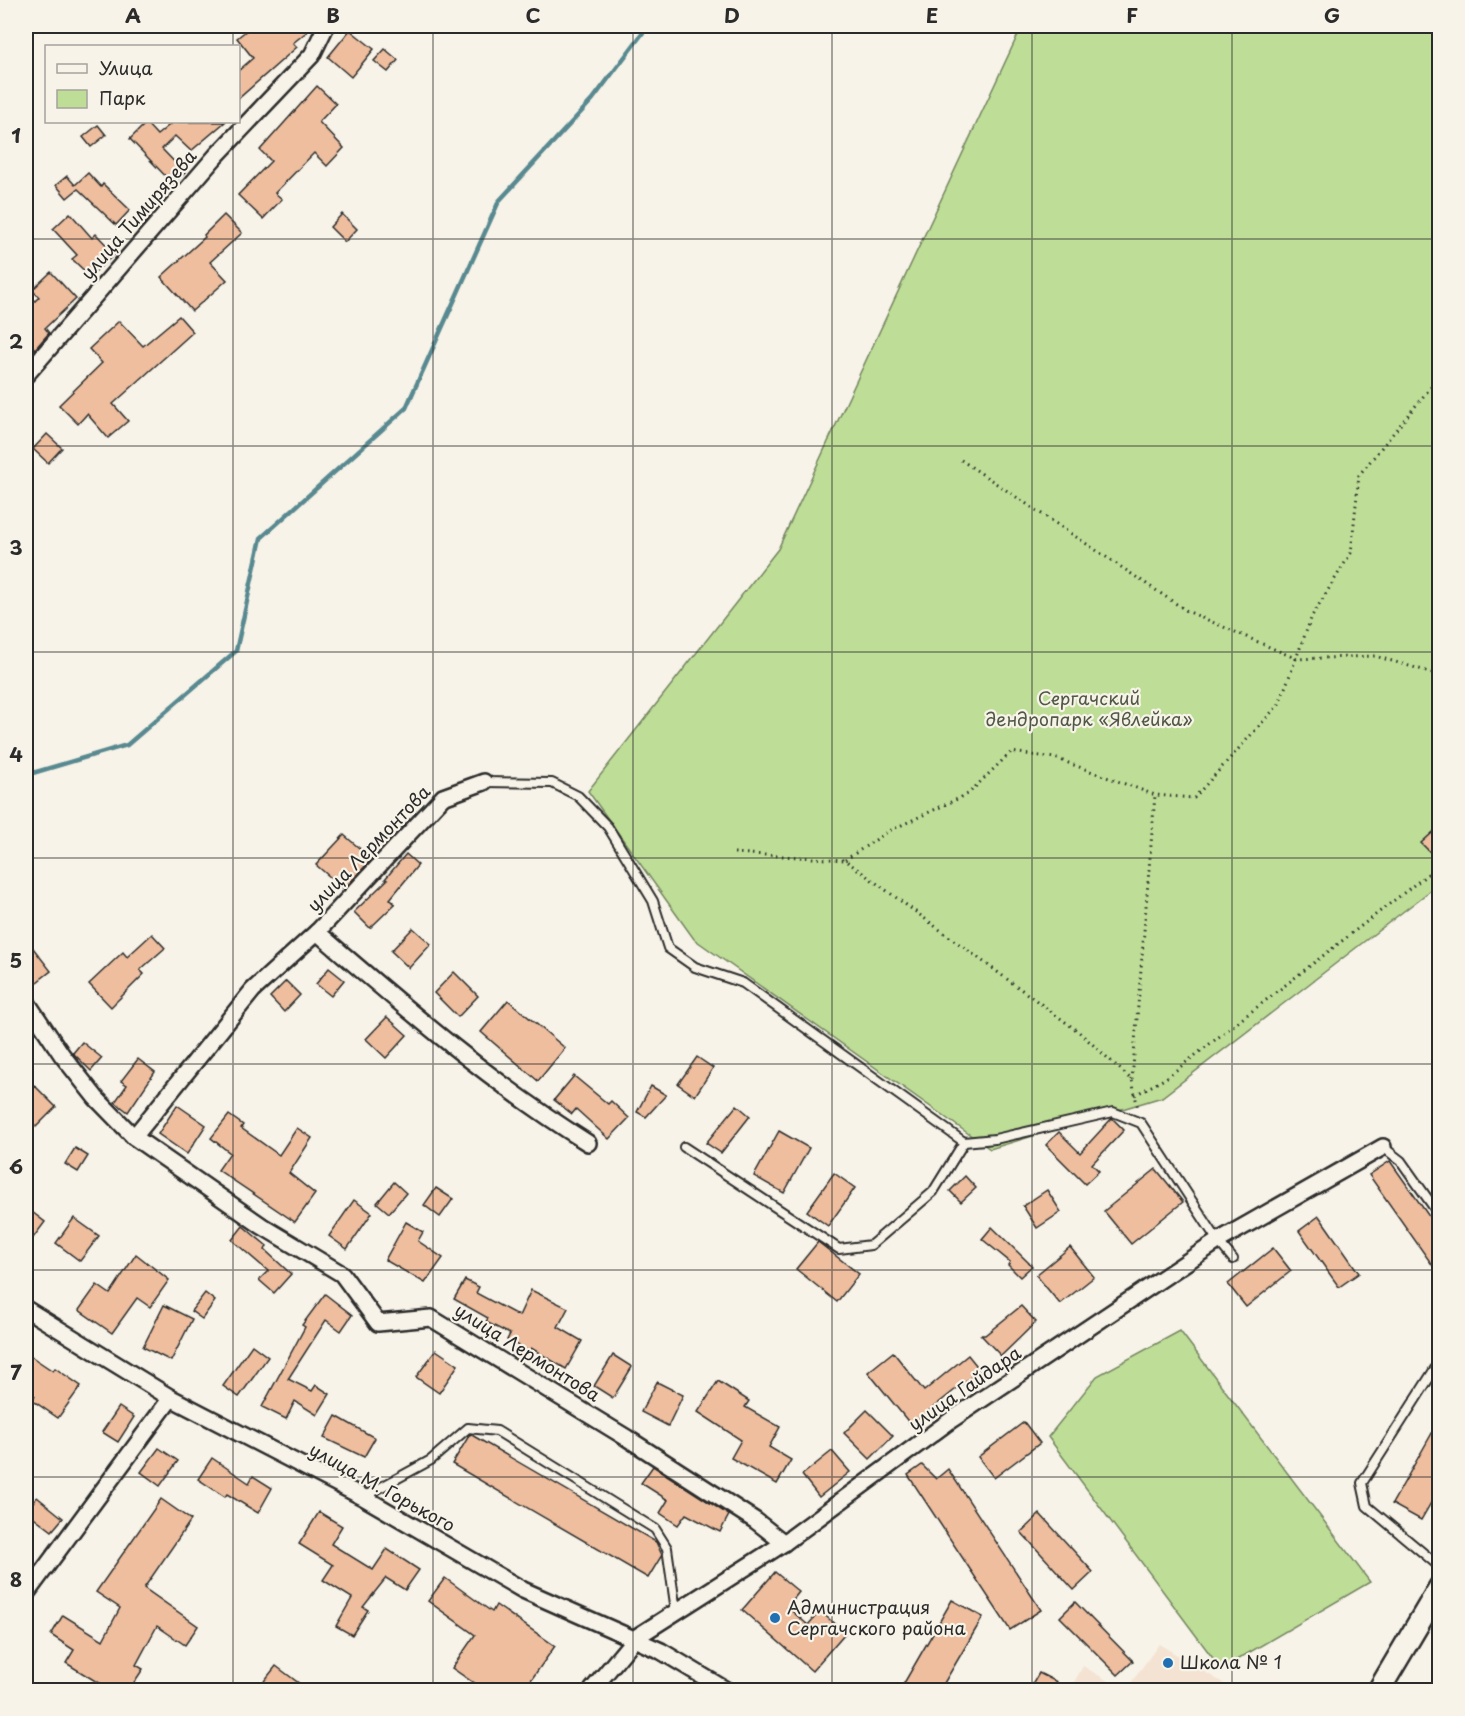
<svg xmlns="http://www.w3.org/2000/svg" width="1465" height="1716" font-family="'Playpen Sans',sans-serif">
	<rect width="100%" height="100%" fill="#f7f3e8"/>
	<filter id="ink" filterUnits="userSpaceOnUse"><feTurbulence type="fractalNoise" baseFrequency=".0167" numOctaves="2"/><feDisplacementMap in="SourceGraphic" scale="12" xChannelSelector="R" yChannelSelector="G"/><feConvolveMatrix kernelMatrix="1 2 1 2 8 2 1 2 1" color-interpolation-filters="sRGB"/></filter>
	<g filter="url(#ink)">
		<g fill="#f4e3d2">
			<path d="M 1159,1644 L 1223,1683 L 1217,1690 L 1126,1690 Z"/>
			<path d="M 1083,1666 L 1123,1690 L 1070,1690 Z"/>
		</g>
		<g fill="#bede97" stroke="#748461" stroke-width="1.5">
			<path d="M 1022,26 L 1439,26 L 1439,884 L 1162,1097 L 990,1149 L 694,939 L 588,791 L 778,549 Z"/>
			<path d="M 1180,1331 L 1370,1582 L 1221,1669 L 1048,1437 L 1097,1376 Z"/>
		</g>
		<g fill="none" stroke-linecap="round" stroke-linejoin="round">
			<path stroke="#598990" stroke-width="4.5" d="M 26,775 L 127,745 L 236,651 L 261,538 L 406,408 L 499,201 L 593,99 L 648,26"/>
		</g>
		<g fill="#eebe9e" stroke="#2b2b2b" stroke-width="1.5">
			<path d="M 252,26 L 314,26 L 293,43 L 297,47 L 238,99 L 238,71 L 253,58 L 237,38 Z"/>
			<path d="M 350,30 L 374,49 L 351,77 L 328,57 Z"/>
			<path d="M 385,49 L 398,60 L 388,72 L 374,61 Z"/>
			<path d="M 317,86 L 336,104 L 319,122 L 344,148 L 327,166 L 314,153 L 275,193 L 282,199 L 263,219 L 238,195 L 271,161 L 260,150 Z"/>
			<path d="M 173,122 L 225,122 L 191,151 L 175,136 L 162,149 L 185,173 L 173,184 L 130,139 L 146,123 L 157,135 Z"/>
			<path d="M 98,125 L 106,135 L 91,147 L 83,137 Z"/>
			<path d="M 88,173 L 101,187 L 103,184 L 130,210 L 116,225 L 78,189 L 67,198 L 56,185 L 67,176 L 75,185 Z"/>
			<path d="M 70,213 L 92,238 L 96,234 L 115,254 L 90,276 L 72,259 L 77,255 L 53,229 Z"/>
			<path d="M 342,214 L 357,229 L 345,242 L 330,227 Z"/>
			<path d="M 224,215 L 242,233 L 210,262 L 227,280 L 192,311 L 161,277 L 205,237 L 204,235 Z"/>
			<path d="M 51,272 L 76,299 L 45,328 L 49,333 L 35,349 L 26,339 L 26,310 L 39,297 L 32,290 Z"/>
			<path d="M 179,316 L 193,332 L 113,404 L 128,421 L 108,438 L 87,414 L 78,424 L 59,405 L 102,363 L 89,349 L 119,321 L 143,346 Z"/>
			<path d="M 47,434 L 62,448 L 48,463 L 33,449 Z"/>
			<path d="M 1440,826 L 1440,862 L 1421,843 Z"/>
			<path d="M 344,835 L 372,859 L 344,889 L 316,865 Z"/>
			<path d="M 406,854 L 418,865 L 390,899 L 395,904 L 370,928 L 354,912 L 387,880 L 385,879 Z"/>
			<path d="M 413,928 L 431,944 L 409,968 L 391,951 Z"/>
			<path d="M 152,934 L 165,948 L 140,970 L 144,974 L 111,1007 L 89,984 L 123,952 L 127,957 Z"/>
			<path d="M 26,939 L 51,971 L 33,985 L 26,975 Z"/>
			<path d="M 329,968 L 344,980 L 331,996 L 316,984 Z"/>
			<path d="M 454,972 L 478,996 L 458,1017 L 434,993 Z"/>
			<path d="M 286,981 L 300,995 L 284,1012 L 270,997 Z"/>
			<path d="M 508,1000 L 565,1048 L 538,1081 L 481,1032 Z"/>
			<path d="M 387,1017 L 407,1035 L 386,1058 L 366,1039 Z"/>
			<path d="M 82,1042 L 102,1058 L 91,1071 L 73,1053 Z"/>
			<path d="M 697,1057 L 713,1068 L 695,1096 L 678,1084 Z"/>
			<path d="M 138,1059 L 155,1072 L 128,1112 L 115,1102 L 127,1085 L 121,1081 Z"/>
			<path d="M 574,1076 L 608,1104 L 611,1101 L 629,1118 L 609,1139 L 576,1109 L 572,1114 L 554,1100 Z"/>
			<path d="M 34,1085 L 56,1107 L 36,1127 L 26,1117 L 26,1094 Z"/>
			<path d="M 651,1086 L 666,1095 L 646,1117 L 637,1112 Z"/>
			<path d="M 177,1105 L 206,1125 L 187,1154 L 158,1134 Z"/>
			<path d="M 737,1105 L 750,1116 L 721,1153 L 706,1143 Z"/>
			<path d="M 229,1115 L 243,1125 L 241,1128 L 279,1155 L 297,1128 L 312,1138 L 289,1173 L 315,1194 L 295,1222 L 218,1170 L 230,1153 L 211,1138 Z"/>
			<path d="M 1112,1118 L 1124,1130 L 1092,1164 L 1099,1171 L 1085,1184 L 1046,1145 L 1059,1132 L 1080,1153 Z"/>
			<path d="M 779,1131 L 809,1148 L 784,1193 L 754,1176 Z"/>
			<path d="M 75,1148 L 88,1156 L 78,1172 L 65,1164 Z"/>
			<path d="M 1390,1161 L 1440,1232 L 1440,1276 L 1369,1175 Z"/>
			<path d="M 1156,1169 L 1183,1202 L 1131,1244 L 1104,1211 Z"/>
			<path d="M 834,1173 L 855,1188 L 828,1226 L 807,1211 Z"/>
			<path d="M 965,1176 L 976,1188 L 961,1202 L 950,1191 Z"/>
			<path d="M 394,1182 L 406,1193 L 389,1213 L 377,1203 Z"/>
			<path d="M 436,1188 L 453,1199 L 440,1217 L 424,1205 Z"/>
			<path d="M 1047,1190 L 1061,1212 L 1037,1228 L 1023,1206 Z"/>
			<path d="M 354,1200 L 372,1213 L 347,1249 L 329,1236 Z"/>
			<path d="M 32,1212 L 45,1222 L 33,1238 L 26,1232 L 26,1220 Z"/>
			<path d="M 1319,1216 L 1359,1273 L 1339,1287 L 1299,1231 Z"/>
			<path d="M 74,1218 L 99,1236 L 80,1261 L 56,1243 Z"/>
			<path d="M 406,1222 L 423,1232 L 418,1241 L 443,1258 L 425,1283 L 385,1260 Z"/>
			<path d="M 243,1226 L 267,1246 L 265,1250 L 291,1274 L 274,1293 L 259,1280 L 268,1271 L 232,1240 Z"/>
			<path d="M 992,1227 L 1032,1266 L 1020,1277 L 1008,1265 L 1010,1262 L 982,1239 Z"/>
			<path d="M 818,1242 L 859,1274 L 837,1302 L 796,1269 Z"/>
			<path d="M 1070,1247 L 1094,1277 L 1060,1304 L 1036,1275 Z"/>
			<path d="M 1273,1248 L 1291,1271 L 1246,1307 L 1228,1284 Z"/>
			<path d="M 136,1254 L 169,1280 L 150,1307 L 137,1298 L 112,1333 L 79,1310 L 97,1285 L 110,1294 Z"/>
			<path d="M 465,1280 L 479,1287 L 476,1293 L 519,1316 L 531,1290 L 568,1308 L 558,1327 L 582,1341 L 566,1369 L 531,1348 L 530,1352 L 507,1340 L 510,1334 L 486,1322 L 488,1318 L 454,1299 Z"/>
			<path d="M 205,1293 L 215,1301 L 202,1319 L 191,1311 Z"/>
			<path d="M 325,1294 L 352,1315 L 341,1331 L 326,1320 L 288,1379 L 312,1391 L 316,1385 L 330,1394 L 317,1415 L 295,1401 L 286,1419 L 262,1407 L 305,1327 L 302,1325 Z"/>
			<path d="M 164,1305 L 192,1319 L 171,1361 L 143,1347 Z"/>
			<path d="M 1021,1306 L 1036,1322 L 1001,1356 L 981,1335 L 985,1335 Z"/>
			<path d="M 252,1345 L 268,1357 L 239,1397 L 223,1386 Z"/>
			<path d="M 436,1350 L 458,1365 L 439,1393 L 416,1377 Z"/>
			<path d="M 893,1352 L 924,1391 L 968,1355 L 980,1370 L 911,1425 L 868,1372 Z"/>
			<path d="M 26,1353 L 53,1371 L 55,1368 L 81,1386 L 58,1418 L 32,1400 L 35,1396 L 26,1390 Z"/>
			<path d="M 613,1355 L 632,1367 L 613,1398 L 594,1386 Z"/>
			<path d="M 718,1381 L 749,1401 L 745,1407 L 780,1427 L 769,1447 L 791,1460 L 777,1484 L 731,1458 L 741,1440 L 698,1412 Z"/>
			<path d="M 657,1382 L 683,1395 L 668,1426 L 641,1412 Z"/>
			<path d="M 119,1407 L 134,1417 L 118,1442 L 102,1432 Z"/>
			<path d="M 867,1410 L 893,1436 L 870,1459 L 844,1433 Z"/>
			<path d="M 336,1416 L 375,1438 L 364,1457 L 324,1438 Z"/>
			<path d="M 1440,1419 L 1440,1487 L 1421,1520 L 1392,1504 Z"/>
			<path d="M 1024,1422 L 1040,1443 L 994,1478 L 978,1457 Z"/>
			<path d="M 470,1434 L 656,1542 L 662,1555 L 648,1578 L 452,1464 Z"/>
			<path d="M 159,1448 L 178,1461 L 160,1486 L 141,1472 Z"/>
			<path d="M 832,1451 L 850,1472 L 819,1497 L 802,1475 Z"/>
			<path d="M 212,1458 L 249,1483 L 253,1476 L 272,1488 L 258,1513 L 227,1494 L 225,1497 L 198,1479 Z"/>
			<path d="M 922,1465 L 936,1479 L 948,1469 L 1041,1610 L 1010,1630 L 908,1475 Z"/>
			<path d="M 653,1466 L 729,1515 L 720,1532 L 686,1514 L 678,1525 L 660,1513 L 668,1500 L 641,1483 Z"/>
			<path d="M 37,1497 L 63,1518 L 52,1531 L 26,1511 Z"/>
			<path d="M 161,1499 L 191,1520 L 144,1588 L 198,1626 L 185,1645 L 157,1626 L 136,1665 L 143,1669 L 129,1690 L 110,1690 L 66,1663 L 74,1650 L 51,1635 L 63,1615 L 103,1640 L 120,1608 L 96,1592 Z"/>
			<path d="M 319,1512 L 342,1526 L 331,1544 L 373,1570 L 387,1549 L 419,1570 L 405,1590 L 386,1578 L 363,1607 L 368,1610 L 352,1635 L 336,1626 L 352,1598 L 323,1580 L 333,1565 L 299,1544 Z"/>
			<path d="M 1040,1514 L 1093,1572 L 1074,1590 L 1021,1532 Z"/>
			<path d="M 775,1572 L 799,1592 L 787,1607 L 808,1625 L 820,1611 L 845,1633 L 812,1671 L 742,1610 Z"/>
			<path d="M 445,1578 L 492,1612 L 496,1605 L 555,1646 L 524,1690 L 484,1690 L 452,1668 L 475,1635 L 428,1601 Z"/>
			<path d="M 952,1600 L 983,1617 L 940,1690 L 900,1690 Z"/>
			<path d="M 1075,1602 L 1133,1661 L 1118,1675 L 1060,1617 Z"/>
			<path d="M 276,1666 L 308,1690 L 257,1690 Z"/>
			<path d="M 1039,1673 L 1057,1682 L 1052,1690 L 1029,1690 Z"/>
		</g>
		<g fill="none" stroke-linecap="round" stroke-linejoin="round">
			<g stroke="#2b2b2b" stroke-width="12">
				<g id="service">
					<path d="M 484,782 L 552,783 L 578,796 L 608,827 L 653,901 L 668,948 L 695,967 L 743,983 L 964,1142 L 995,1139 L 1113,1112 L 1141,1123 L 1218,1241 L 1233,1259"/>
					<path d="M 684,1147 L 839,1249 L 871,1245 L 933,1192 L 964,1142"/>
					<path d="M 1383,1147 L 1401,1161 L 1440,1216"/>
					<path d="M 1440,1361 L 1362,1483 L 1367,1506 L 1440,1567"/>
					<path d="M 363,1497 L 431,1460 L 468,1428 L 497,1431 L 655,1529 L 667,1548 L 676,1611"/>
				</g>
			</g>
			<g stroke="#2b2b2b" stroke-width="20">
				<g id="minor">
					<path d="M 26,375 L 216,156 L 312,55 L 326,26"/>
					<path d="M 317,932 C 404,1007 490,1082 588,1143"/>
					<path d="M 26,1001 L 62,1055 L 96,1098 L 134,1137 L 262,1226 L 342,1274 L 378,1323 L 431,1318 L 627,1438 L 756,1521 L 784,1543"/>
					<path d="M 134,1137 L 253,990 L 318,931 L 443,797 L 484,782"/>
					<path d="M 26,1309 L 171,1398 L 363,1497 L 523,1590 L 661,1651 L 726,1690"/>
					<path d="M 26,1594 L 171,1398"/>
					<path d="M 592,1690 L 635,1638 L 784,1543 L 951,1420 L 1218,1241 L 1383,1147"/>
				</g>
			</g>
			<g stroke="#2b2b2b" stroke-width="26">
				<path id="secondary" d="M 1379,1690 L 1440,1587"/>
			</g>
			<g stroke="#2b2b2b" stroke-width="3" stroke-dasharray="1.5 4.5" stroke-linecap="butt">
				<path d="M 961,460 L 1187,611 L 1297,659 L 1375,656 L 1440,675"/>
				<path d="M 734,853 L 845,860 L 1079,1032 L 1132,1080 L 1138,1109"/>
				<path d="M 845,860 L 889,831 L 968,794 L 1011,752 L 1055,758 L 1155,795 L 1194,798 L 1279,704 L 1312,616 L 1351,553 L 1359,475 L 1440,376"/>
				<path d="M 1132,1080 L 1155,795"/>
				<path d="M 1135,1095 L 1166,1078 L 1428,874 L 1440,876"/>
			</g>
			<use href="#service" stroke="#f7f3e8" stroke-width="8"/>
			<use href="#minor" stroke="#f7f3e8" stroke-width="15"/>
			<use href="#secondary" stroke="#f7f3e8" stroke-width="21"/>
		</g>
	</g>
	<path fill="none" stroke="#2b2b2b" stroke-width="1.5" stroke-opacity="0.55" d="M 233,26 L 233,46M 433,26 L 433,1690M 633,26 L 633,1690M 832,26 L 832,1690M 1032,26 L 1032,1690M 1232,26 L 1232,1690M 233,122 L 233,1690M 26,239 L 1440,239M 26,446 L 1440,446M 26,652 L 1440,652M 26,858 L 1440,858M 26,1064 L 1440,1064M 26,1270 L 1440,1270M 26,1477 L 1440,1477"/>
	<g fill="#1f6fb2" stroke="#f7f3e8" stroke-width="2">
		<circle cx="775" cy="1618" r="6"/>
		<circle cx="1168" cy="1663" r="6"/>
	</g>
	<g text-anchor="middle" stroke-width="4.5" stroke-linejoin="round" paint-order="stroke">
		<g font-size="18" fill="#2b2b2b" stroke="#f7f3e8">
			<text transform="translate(139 215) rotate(-49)" y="6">улица Тимирязева</text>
			<text transform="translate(369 849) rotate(-46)" y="6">улица Лермонтова</text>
			<text transform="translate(527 1353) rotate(32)" y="6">улица Лермонтова</text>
			<text transform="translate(965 1389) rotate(-35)" y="6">улица Гайдара</text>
			<text transform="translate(382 1488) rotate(29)" y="6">улица М. Горького</text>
		</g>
		<g font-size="18" fill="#505846" stroke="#f7f3e8">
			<text x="1089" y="705">Сергачский<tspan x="1089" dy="21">дендропарк «Явлейка»</tspan></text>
		</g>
		<g font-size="18" fill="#2b2b2b" stroke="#f7f3e8" text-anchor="start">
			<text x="787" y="1614">Администрация<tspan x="787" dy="21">Сергачского района</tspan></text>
			<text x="1180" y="1669">Школа № 1</text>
		</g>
	</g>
	<rect width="1465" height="1716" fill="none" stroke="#f7f3e8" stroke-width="66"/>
	<rect x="45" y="45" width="195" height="78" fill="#f7f3e8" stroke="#a5a39c" stroke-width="1.5"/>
	<rect x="57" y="64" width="30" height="9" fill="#f7f3e8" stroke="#a5a39c" stroke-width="1.5"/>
	<text x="99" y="75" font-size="18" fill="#2b2b2b">Улица</text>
	<rect x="57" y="90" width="30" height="18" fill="#bede97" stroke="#a5a39c" stroke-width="1.5"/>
	<text x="99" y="105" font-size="18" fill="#2b2b2b">Парк</text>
	<rect x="33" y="33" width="1399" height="1650" fill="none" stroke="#2b2b2b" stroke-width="2"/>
	<g font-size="20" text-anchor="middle" font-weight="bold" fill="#2b2b2b">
		<text x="133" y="23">A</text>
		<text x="333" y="23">B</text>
		<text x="533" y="23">C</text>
		<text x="732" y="23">D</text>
		<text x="932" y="23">E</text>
		<text x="1132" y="23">F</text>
		<text x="1332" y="23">G</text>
		<text x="16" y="143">1</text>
		<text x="16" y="349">2</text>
		<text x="16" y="555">3</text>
		<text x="16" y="762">4</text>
		<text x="16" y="968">5</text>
		<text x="16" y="1174">6</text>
		<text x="16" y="1380">7</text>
		<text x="16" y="1587">8</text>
	</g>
</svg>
